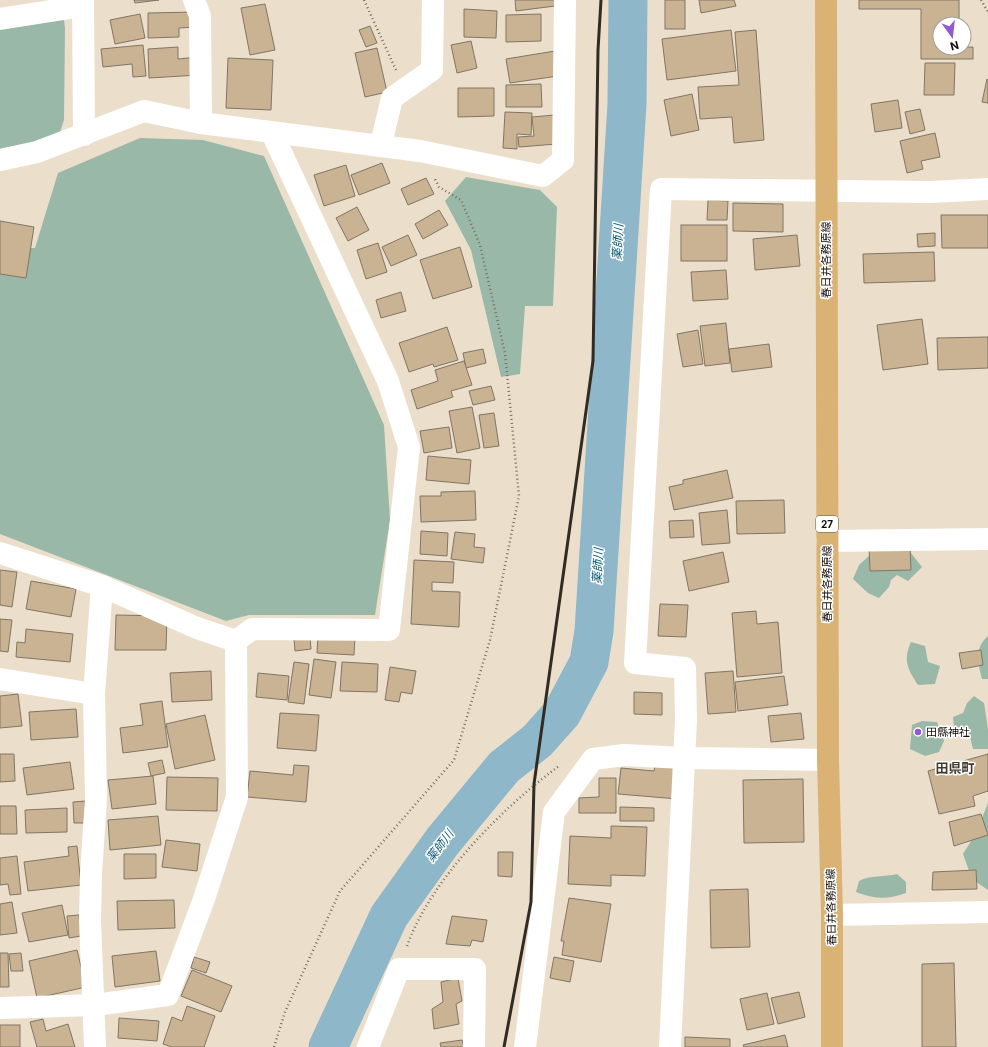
<svg xmlns="http://www.w3.org/2000/svg" width="988" height="1047" font-family="Inter,'Noto Sans JP',sans-serif">
	<rect width="100%" height="100%" fill="#ebdfcb"/>
	<g fill="#99b8a8">
		<path d="M 61,18 L 64,20 L 65,28 L 64,120 L 60,132 L 48,139 L 0,149 L 0,26 Z"/>
		<path d="M 140,138 L 203,140 L 264,156 L 384,425 L 390,520 L 375,615 L 249,615 L 226,621 L 0,534 L 0,248 L 35,248 L 58,173 Z"/>
		<path d="M 466,177 L 540,190 L 557,207 L 553,306 L 525,306 L 520,374 L 501,377 L 471,250 L 445,201 Z"/>
		<path d="M 911,553 L 922,567 L 908,581 L 897,575 L 891,580 L 889,587 L 879,598 L 868,593 L 853,579 L 859,565 L 871,554 Z"/>
		<path d="M 988,636 L 988,679 L 982,679 C 978,663 974,648 988,636 Z"/>
		<path d="M 911,642 L 925,646 L 928,662 L 940,666 L 935,684 L 918,685 C 907,668 903,660 911,642 Z"/>
		<path d="M 974,696 L 984,703 L 988,729 L 988,749 L 973,749 L 970,737 L 962,736 L 954,728 L 953,717 L 963,713 L 967,703 Z"/>
		<path d="M 922,721 L 937,722 L 944,741 L 939,752 L 925,756 L 910,749 L 912,725 Z"/>
		<path d="M 988,803 L 988,890 L 972,879 L 963,854 L 976,833 Z"/>
		<path d="M 897,874 L 906,882 L 906,893 C 888,900 874,899 856,892 L 859,881 C 870,875 884,877 897,874 Z"/>
	</g>
	<g fill="none" stroke-linecap="round" stroke-linejoin="round">
		<path stroke="#8eb7c9" stroke-width="39" d="M 328,1047 L 389,916 L 442,842 L 504,767 L 537,741 L 562,713 L 589,662 L 594,631 L 627,104 L 628,0"/>
	</g>
	<g fill="#c9b393" stroke="#817564">
		<path d="M 134,0 L 159,0 L 135,3 Z"/>
		<path d="M 515,0 L 562,0 L 563,5 L 516,11 Z"/>
		<rect x="665" y="0" width="20" height="29"/>
		<path d="M 699,0 L 734,0 L 736,6 L 701,13 Z"/>
		<path d="M 859,0 L 959,0 L 959,24 L 940,24 L 940,48 L 973,47 L 973,59 L 921,59 L 921,9 L 859,9 Z"/>
		<path d="M 265,4 L 275,50 L 250,55 L 241,8 Z"/>
		<path d="M 464,9 L 497,11 L 496,38 L 464,37 Z"/>
		<path d="M 195,12 L 196,27 L 179,28 L 179,37 L 148,38 L 148,13 Z"/>
		<path d="M 140,14 L 145,38 L 115,44 L 110,20 Z"/>
		<path d="M 541,14 L 541,41 L 506,42 L 506,15 Z"/>
		<path d="M 370,26 L 377,43 L 366,47 L 359,30 Z"/>
		<path d="M 731,30 L 736,71 L 667,80 L 662,39 Z"/>
		<path d="M 756,30 L 764,140 L 734,143 L 732,117 L 700,119 L 698,87 L 739,85 L 735,32 Z"/>
		<path d="M 471,41 L 477,68 L 457,73 L 451,45 Z"/>
		<path d="M 143,45 L 146,76 L 133,77 L 132,64 L 103,67 L 101,49 Z"/>
		<path d="M 178,47 L 178,59 L 198,57 L 199,75 L 149,78 L 148,49 Z"/>
		<path d="M 377,48 L 387,92 L 365,97 L 355,53 Z"/>
		<path d="M 555,51 L 558,76 L 510,83 L 506,59 Z"/>
		<path d="M 228,58 L 273,60 L 271,110 L 226,108 Z"/>
		<path d="M 925,63 L 955,63 L 954,95 L 924,95 Z"/>
		<path d="M 987,79 L 988,80 L 988,103 L 982,102 Z"/>
		<path d="M 541,84 L 542,107 L 506,107 L 506,85 Z"/>
		<path d="M 458,88 L 494,88 L 494,116 L 458,117 Z"/>
		<path d="M 692,94 L 699,130 L 671,136 L 664,100 Z"/>
		<path d="M 898,100 L 902,128 L 875,132 L 871,104 Z"/>
		<path d="M 920,109 L 925,130 L 910,134 L 905,112 Z"/>
		<path d="M 505,112 L 532,113 L 531,135 L 517,134 L 517,149 L 503,148 Z"/>
		<path d="M 555,115 L 557,144 L 519,147 L 518,137 L 534,136 L 532,117 Z"/>
		<path d="M 935,133 L 940,157 L 921,161 L 923,169 L 907,173 L 900,141 Z"/>
		<path d="M 382,163 L 390,183 L 359,195 L 351,175 Z"/>
		<path d="M 346,165 L 355,196 L 324,206 L 314,175 Z"/>
		<path d="M 426,178 L 434,194 L 408,205 L 401,189 Z"/>
		<path d="M 708,200 L 728,201 L 727,220 L 707,220 Z"/>
		<path d="M 733,203 L 783,204 L 783,232 L 733,231 Z"/>
		<path d="M 357,207 L 369,230 L 348,241 L 336,218 Z"/>
		<path d="M 439,210 L 448,225 L 423,239 L 415,224 Z"/>
		<path d="M 941,215 L 988,215 L 988,248 L 942,248 Z"/>
		<path d="M 0,221 L 34,227 L 26,278 L 0,274 Z"/>
		<rect x="681" y="225" width="46" height="36"/>
		<path d="M 935,233 L 935,246 L 918,247 L 917,234 Z"/>
		<path d="M 408,235 L 417,255 L 391,266 L 382,247 Z"/>
		<path d="M 797,235 L 800,266 L 755,270 L 753,239 Z"/>
		<path d="M 378,243 L 387,272 L 366,279 L 357,250 Z"/>
		<path d="M 460,247 L 472,287 L 433,299 L 420,260 Z"/>
		<path d="M 934,252 L 935,281 L 864,283 L 863,254 Z"/>
		<path d="M 726,270 L 728,299 L 693,301 L 691,272 Z"/>
		<path d="M 401,292 L 406,311 L 381,318 L 376,300 Z"/>
		<path d="M 922,319 L 928,364 L 883,370 L 877,325 Z"/>
		<path d="M 726,323 L 730,363 L 705,366 L 700,326 Z"/>
		<path d="M 447,327 L 458,360 L 434,367 L 433,364 L 409,372 L 399,343 Z"/>
		<path d="M 698,330 L 703,364 L 683,367 L 677,334 Z"/>
		<path d="M 988,337 L 988,368 L 938,370 L 937,338 Z"/>
		<path d="M 769,344 L 772,367 L 732,372 L 729,349 Z"/>
		<path d="M 483,349 L 486,363 L 466,368 L 463,353 Z"/>
		<path d="M 464,361 L 472,385 L 451,391 L 453,397 L 417,409 L 411,390 L 438,381 L 435,370 Z"/>
		<path d="M 491,386 L 495,400 L 473,405 L 469,391 Z"/>
		<path d="M 472,407 L 480,448 L 457,453 L 449,411 Z"/>
		<path d="M 494,413 L 499,446 L 484,448 L 479,415 Z"/>
		<path d="M 449,427 L 452,448 L 424,453 L 420,431 Z"/>
		<path d="M 428,456 L 471,460 L 469,484 L 426,480 Z"/>
		<path d="M 727,470 L 733,498 L 674,510 L 669,487 L 683,484 L 683,480 Z"/>
		<path d="M 475,491 L 476,520 L 421,522 L 420,496 L 441,496 L 441,492 Z"/>
		<path d="M 784,500 L 785,533 L 737,534 L 736,501 Z"/>
		<path d="M 727,510 L 730,543 L 702,545 L 699,513 Z"/>
		<path d="M 693,520 L 694,537 L 670,538 L 669,521 Z"/>
		<path d="M 421,531 L 448,533 L 447,556 L 420,554 Z"/>
		<path d="M 455,532 L 475,534 L 474,547 L 485,548 L 483,563 L 451,559 Z"/>
		<path d="M 910,545 L 911,570 L 870,571 L 869,546 Z"/>
		<path d="M 723,552 L 729,582 L 689,591 L 683,561 Z"/>
		<path d="M 414,560 L 454,562 L 453,583 L 432,582 L 432,591 L 460,592 L 459,627 L 411,624 Z"/>
		<path d="M 0,570 L 17,572 L 12,607 L 0,605 Z"/>
		<path d="M 31,581 L 76,589 L 71,617 L 26,609 Z"/>
		<path d="M 660,604 L 688,605 L 686,637 L 658,636 Z"/>
		<path d="M 756,611 L 757,624 L 778,622 L 782,673 L 737,677 L 732,613 Z"/>
		<path d="M 116,615 L 167,616 L 166,650 L 115,650 Z"/>
		<path d="M 0,619 L 12,620 L 8,652 L 0,651 Z"/>
		<path d="M 26,629 L 73,634 L 70,662 L 16,657 L 17,642 L 25,643 Z"/>
		<path d="M 318,634 L 355,636 L 354,655 L 317,653 Z"/>
		<path d="M 310,636 L 311,649 L 295,651 L 294,638 Z"/>
		<path d="M 981,650 L 983,665 L 962,669 L 959,653 Z"/>
		<path d="M 314,659 L 336,662 L 331,698 L 309,695 Z"/>
		<path d="M 294,662 L 309,664 L 304,704 L 288,702 Z"/>
		<path d="M 342,662 L 378,664 L 377,692 L 340,691 Z"/>
		<path d="M 390,667 L 416,671 L 412,694 L 401,692 L 399,702 L 385,700 Z"/>
		<path d="M 211,671 L 212,700 L 172,702 L 170,673 Z"/>
		<path d="M 733,671 L 736,712 L 708,714 L 705,673 Z"/>
		<path d="M 258,673 L 289,676 L 287,700 L 256,697 Z"/>
		<path d="M 784,676 L 788,705 L 738,711 L 735,682 Z"/>
		<path d="M 634,692 L 662,693 L 662,715 L 634,714 Z"/>
		<path d="M 18,694 L 22,726 L 0,728 L 0,696 Z"/>
		<path d="M 162,701 L 168,747 L 123,753 L 120,728 L 143,725 L 140,704 Z"/>
		<path d="M 76,709 L 78,737 L 31,740 L 29,712 Z"/>
		<path d="M 280,713 L 319,715 L 316,751 L 277,748 Z"/>
		<path d="M 801,713 L 804,739 L 771,742 L 768,716 Z"/>
		<path d="M 205,715 L 215,760 L 175,769 L 166,724 Z"/>
		<path d="M 0,754 L 14,754 L 15,781 L 0,782 Z"/>
		<path d="M 988,754 L 988,791 L 973,796 L 975,806 L 939,814 L 928,771 Z"/>
		<path d="M 162,760 L 165,773 L 151,776 L 148,763 Z"/>
		<path d="M 70,762 L 74,789 L 27,795 L 23,768 Z"/>
		<path d="M 294,765 L 309,766 L 306,802 L 247,797 L 250,771 L 293,775 Z"/>
		<path d="M 655,766 L 681,768 L 678,799 L 618,794 L 621,768 L 654,771 Z"/>
		<path d="M 153,776 L 156,804 L 112,809 L 108,780 Z"/>
		<path d="M 167,777 L 218,778 L 217,811 L 166,810 Z"/>
		<path d="M 599,778 L 616,778 L 616,813 L 579,813 L 579,798 L 599,797 Z"/>
		<path d="M 803,779 L 804,842 L 744,843 L 743,780 Z"/>
		<path d="M 85,801 L 86,823 L 74,823 L 73,802 Z"/>
		<path d="M 0,806 L 16,806 L 17,834 L 0,834 Z"/>
		<path d="M 620,807 L 654,808 L 654,821 L 620,821 Z"/>
		<path d="M 67,808 L 67,832 L 26,833 L 25,810 Z"/>
		<path d="M 981,814 L 988,835 L 954,846 L 949,822 Z"/>
		<path d="M 158,816 L 161,845 L 110,850 L 108,820 Z"/>
		<path d="M 611,826 L 647,827 L 645,876 L 611,875 L 611,886 L 568,884 L 570,836 L 611,838 Z"/>
		<path d="M 166,840 L 200,844 L 197,871 L 162,867 Z"/>
		<path d="M 77,846 L 81,885 L 28,891 L 24,862 L 69,856 L 68,847 Z"/>
		<path d="M 498,852 L 513,852 L 512,877 L 498,876 Z"/>
		<path d="M 124,854 L 156,854 L 156,878 L 124,879 Z"/>
		<path d="M 17,856 L 21,894 L 10,895 L 8,884 L 0,885 L 0,858 Z"/>
		<path d="M 976,870 L 977,889 L 932,890 L 933,872 Z"/>
		<path d="M 748,889 L 750,947 L 711,948 L 710,890 Z"/>
		<path d="M 569,898 L 611,904 L 601,962 L 562,955 L 564,941 L 561,941 Z"/>
		<path d="M 174,900 L 175,928 L 118,930 L 117,901 Z"/>
		<path d="M 12,902 L 17,933 L 0,935 L 0,904 Z"/>
		<path d="M 62,905 L 68,935 L 29,942 L 22,913 Z"/>
		<path d="M 79,915 L 81,936 L 69,938 L 67,916 Z"/>
		<path d="M 452,916 L 487,920 L 483,942 L 472,940 L 470,946 L 446,944 Z"/>
		<path d="M 77,950 L 86,987 L 37,998 L 29,961 Z"/>
		<path d="M 156,951 L 160,981 L 115,987 L 112,956 Z"/>
		<path d="M 0,953 L 8,953 L 9,987 L 0,987 Z"/>
		<path d="M 21,953 L 23,971 L 11,971 L 9,954 Z"/>
		<path d="M 194,957 L 210,962 L 206,973 L 191,968 Z"/>
		<path d="M 554,957 L 574,961 L 570,982 L 550,978 Z"/>
		<path d="M 954,963 L 956,1047 L 922,1047 L 922,964 Z"/>
		<path d="M 192,970 L 232,986 L 221,1012 L 181,996 Z"/>
		<path d="M 458,978 L 462,1001 L 456,1004 L 459,1024 L 434,1029 L 432,1009 L 443,1002 L 441,982 Z"/>
		<path d="M 799,992 L 805,1017 L 778,1024 L 771,998 Z"/>
		<path d="M 767,993 L 774,1024 L 747,1030 L 740,999 Z"/>
		<path d="M 187,1006 L 215,1016 L 204,1047 L 172,1047 L 163,1044 L 172,1017 L 182,1021 Z"/>
		<path d="M 119,1018 L 159,1021 L 157,1041 L 118,1038 Z"/>
		<path d="M 43,1019 L 46,1031 L 68,1024 L 75,1047 L 37,1047 L 30,1022 Z"/>
		<rect x="0" y="1025" width="20" height="22"/>
		<path d="M 785,1035 L 788,1047 L 744,1047 L 743,1045 Z"/>
		<path d="M 685,1037 L 730,1039 L 730,1047 L 685,1047 Z"/>
		<path d="M 462,1040 L 464,1047 L 441,1047 L 440,1043 Z"/>
	</g>
	<g fill="none" stroke-linecap="round" stroke-linejoin="round">
		<g stroke="#776e62" stroke-width="2.5" stroke-dasharray="1 3" stroke-linecap="butt">
			<path d="M 364,0 L 396,70"/>
			<path d="M 981,0 L 988,12"/>
			<path d="M 407,946 C 431,879 502,808 559,766"/>
			<path d="M 274,1047 L 285,1012 L 340,891 L 454,760 L 490,640 L 519,496 L 505,353 L 480,245 L 461,200 L 439,187 L 434,177"/>
		</g>
		<g stroke="#fff" stroke-width="22">
			<path d="M 83,0 L 84,135"/>
			<path d="M 194,0 L 200,16 L 201,123"/>
			<path d="M 0,19 L 83,6"/>
			<path d="M 381,144 L 392,98 L 432,70 L 433,0"/>
			<path d="M 0,160 L 37,152 L 144,111 L 201,123 L 420,151 L 543,176 L 563,160 L 565,0"/>
			<path d="M 827,541 L 988,539"/>
			<path d="M 0,553 L 102,586 L 197,628 L 236,641"/>
			<path d="M 236,641 L 252,629 L 389,630 L 409,447 L 388,381 L 272,133"/>
			<path d="M 0,679 L 94,694"/>
			<path d="M 832,915 L 988,912"/>
			<path d="M 0,1008 L 95,1005 L 168,995 L 204,899 L 237,797 L 236,641"/>
			<path d="M 95,1047 L 90,921 L 91,874 L 96,798 L 94,694 L 102,586"/>
			<path d="M 368,1047 L 399,969 L 475,969 L 474,1047"/>
			<path d="M 525,1047 L 554,812 L 593,759 L 624,755 L 683,758 L 828,760"/>
			<path d="M 670,1047 L 686,720 L 685,668 L 635,663 L 661,189 L 931,192 L 988,189"/>
		</g>
		<path stroke="#d9b274" stroke-width="22" d="M 826,0 L 828,760 L 832,915 L 832,1047"/>
		<path stroke="#312b23" stroke-width="3" d="M 504,1047 L 531,902 L 534,784 L 593,361 L 598,50 L 601,0"/>
	</g>
	<circle fill="#9359d0" stroke="#fff" stroke-width="1.5" cx="918" cy="732" r="4"/>
	<g text-anchor="middle" stroke-width="3" stroke-linejoin="round" paint-order="stroke">
		<rect fill="#fff" stroke="#5a5652" stroke-width="1" x="816" y="516" width="22" height="16" rx="3"/>
		<g font-size="10" font-weight="bold" fill="#130e08">
			<text x="827" y="528">27</text>
		</g>
		<g font-size="11" fill="#130e08" stroke="#fff">
			<text transform="translate(826 260) rotate(-90)" y="4">春日井各務原線</text>
			<text transform="translate(827 584) rotate(-90)" y="4">春日井各務原線</text>
			<text transform="translate(831 907) rotate(-91)" y="4">春日井各務原線</text>
		</g>
		<g font-size="11" fill="#130e08" stroke="#fff" text-anchor="start">
			<text x="926" y="736">田縣神社</text>
		</g>
		<g font-size="12" font-style="italic" fill="#105e77" stroke="#fff">
			<text transform="translate(618 242) rotate(-87)" y="4">薬師川</text>
			<text transform="translate(598 566) rotate(-87)" y="4">薬師川</text>
			<text transform="translate(440 846) rotate(-53)" y="4">薬師川</text>
		</g>
		<g font-size="13" font-weight="bold" fill="#443a2a" stroke="#fff">
			<text x="955" y="773">田県町</text>
		</g>
	</g>
	<g transform="translate(952 36) rotate(165)"><circle r="19" fill="#ffffff" stroke="#a19f9c"/>
	<path d="M0-3L7 15L0 10L-7 15Z" fill="#9359d0"/>
	<text y="-6" font-size="11" font-weight="bold" text-anchor="middle" fill="#130e08">N</text>
	</g>
</svg>
